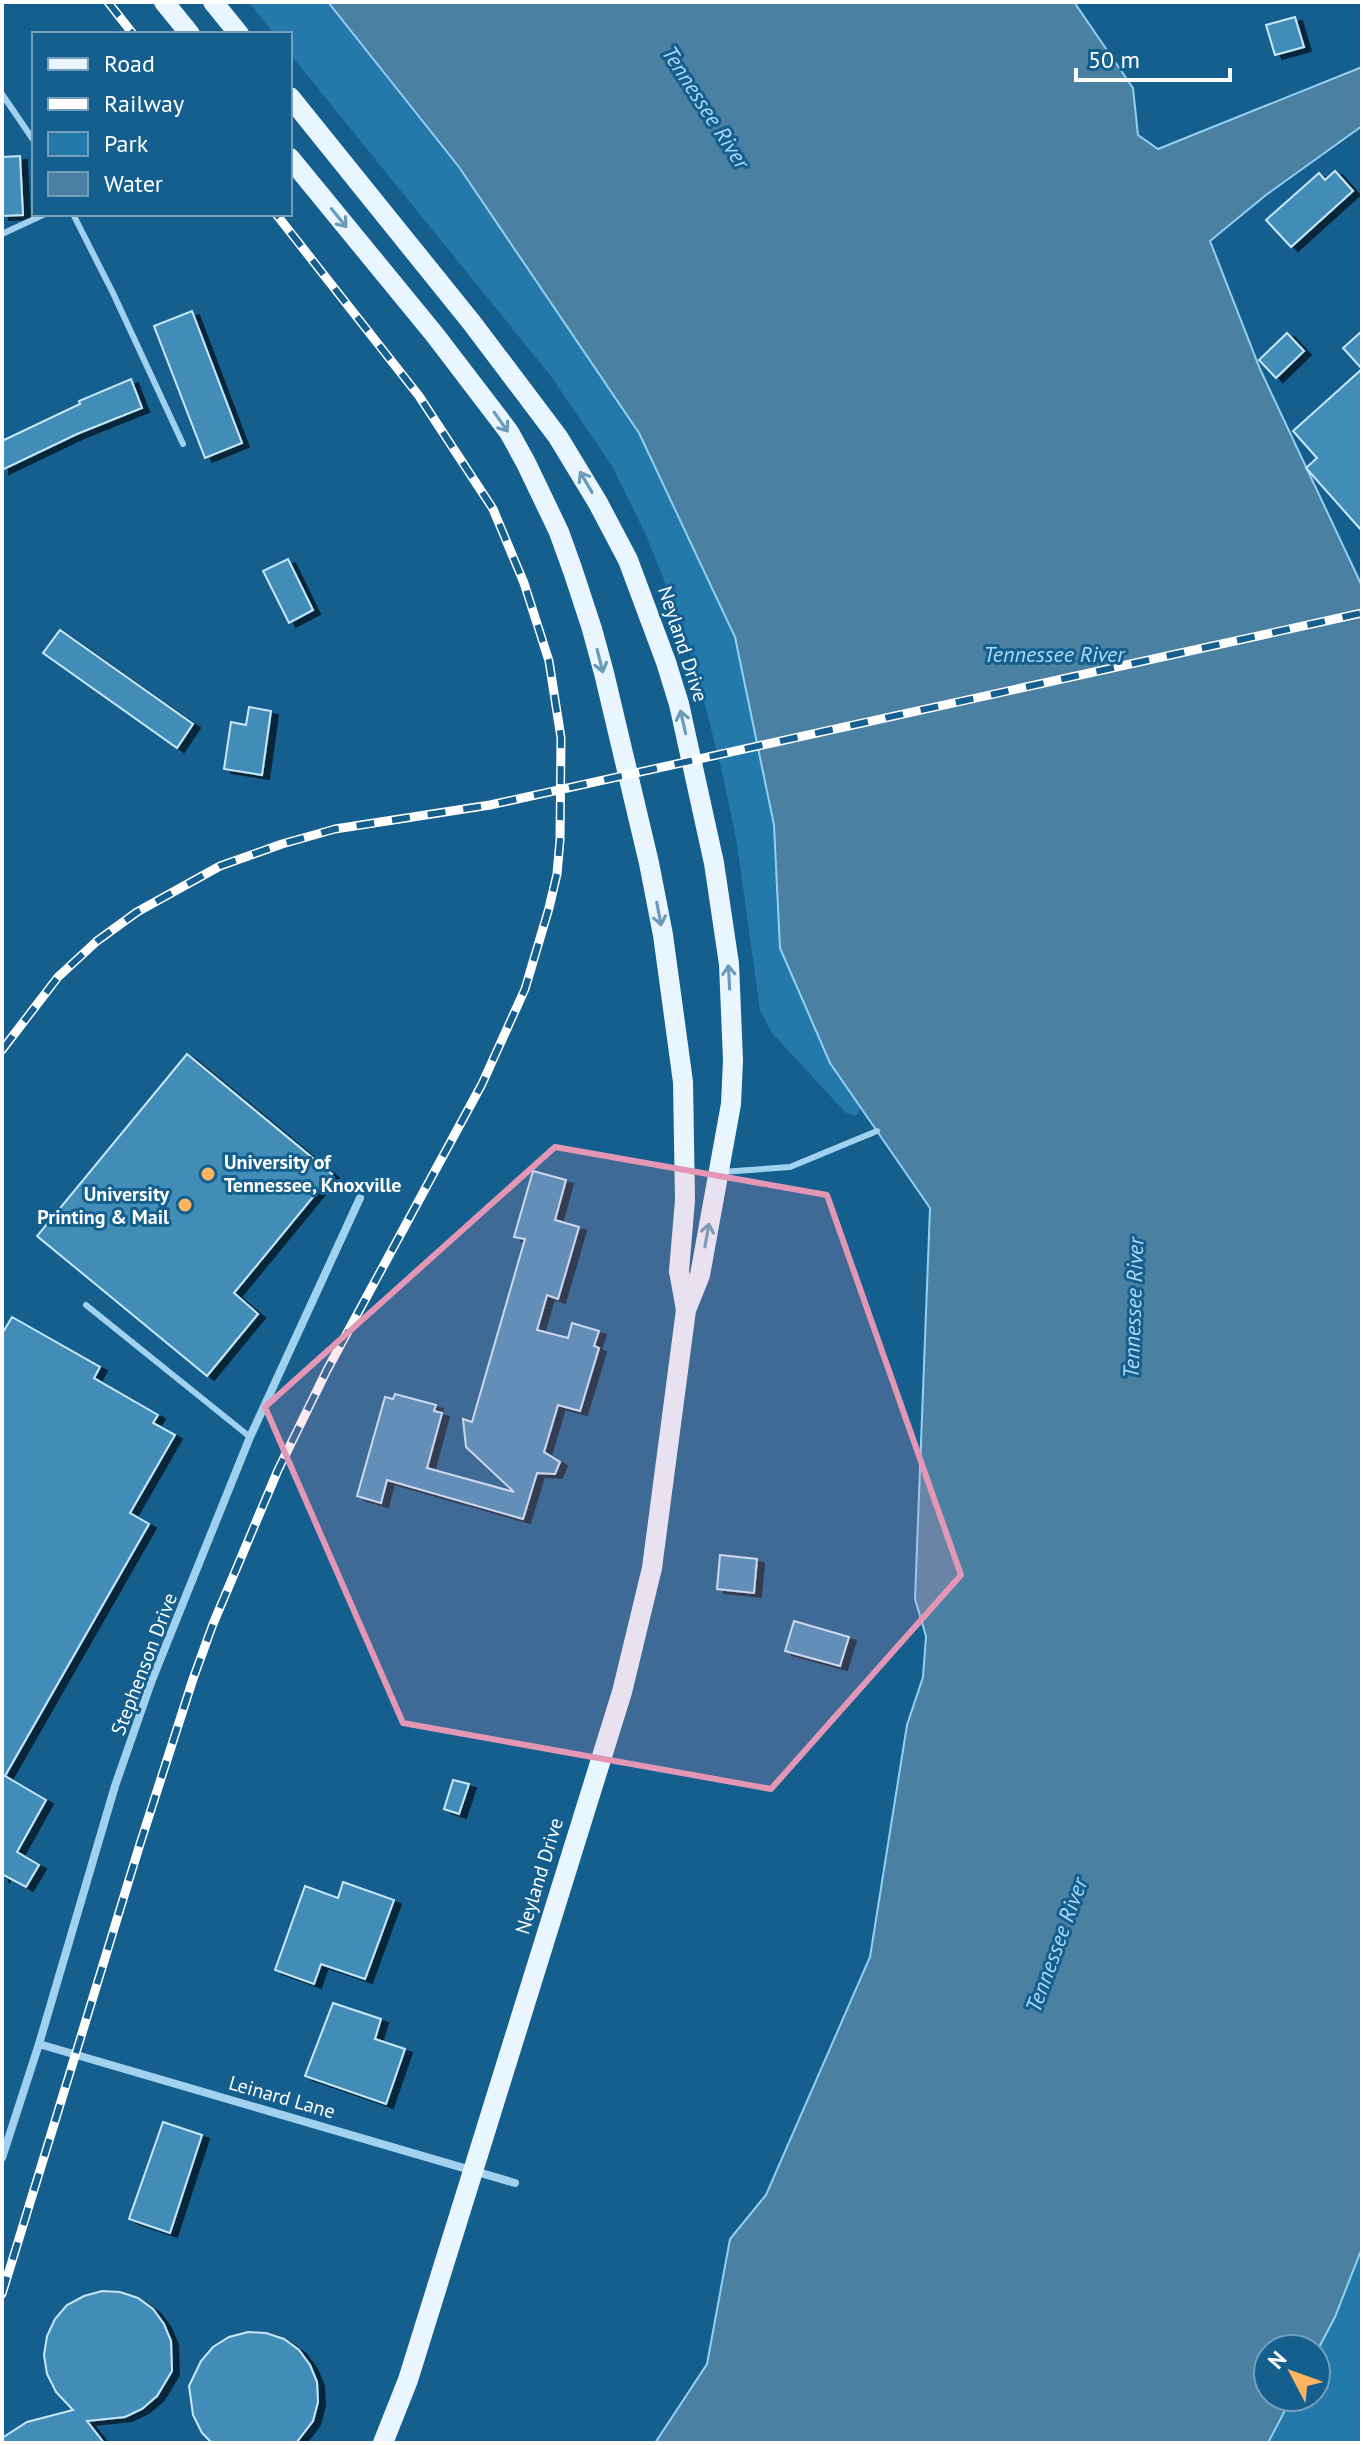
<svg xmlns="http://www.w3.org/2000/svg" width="1364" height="2445" font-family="'PT Sans',sans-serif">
	<defs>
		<filter id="shadow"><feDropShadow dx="7" dy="4" stdDeviation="0" flood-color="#0009"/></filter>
	</defs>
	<rect width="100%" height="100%" fill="#155f8e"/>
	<g fill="#2479ab">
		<path d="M 249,2 L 328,2 L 459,167 L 639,433 L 735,637 L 774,825 L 780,948 L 830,1063 L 861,1108 L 856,1116 L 846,1113 L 772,1033 L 760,1010 L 737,844 L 722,771 L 698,678 L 687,638 L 646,535 L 612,466 L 550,375 L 290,54 L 290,34 L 274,34 Z"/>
		<path d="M 1362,2248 L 1362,2443 L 1268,2443 L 1292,2397 L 1316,2397 L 1316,2353 L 1335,2317 Z"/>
	</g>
	<path fill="#4a80a1" stroke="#92d0f3" stroke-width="2" d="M 328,2 L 1074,2 L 1133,88 L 1138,135 L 1158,149 L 1362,67 L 1362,126 L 1266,195 L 1210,241 L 1260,369 L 1362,586 L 1362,2248 L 1335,2317 L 1316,2353 L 1316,2349 L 1268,2349 L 1268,2397 L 1292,2397 L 1268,2443 L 655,2443 L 707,2364 L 730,2239 L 766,2195 L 870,1957 L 907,1725 L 923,1677 L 926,1636 L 915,1599 L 930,1208 L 830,1063 L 780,948 L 774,825 L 735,637 L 639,433 L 459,167 Z"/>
	<g fill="#428cb8" stroke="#c7e8fc" stroke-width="2" filter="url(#shadow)">
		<path d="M 1295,17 L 1304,47 L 1275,55 L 1266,25 Z"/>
		<path d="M 20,156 L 23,215 L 2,216 L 2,157 Z"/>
		<path d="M 1335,171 L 1353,191 L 1291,247 L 1266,220 L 1319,173 L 1325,180 Z"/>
		<path d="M 192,311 L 242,443 L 205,458 L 154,326 Z"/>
		<path d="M 1362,331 L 1362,369 L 1343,348 Z"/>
		<path d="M 1287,333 L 1304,351 L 1276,378 L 1259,360 Z"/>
		<path d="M 1362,369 L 1362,531 L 1306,468 L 1317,458 L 1293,431 Z"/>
		<path d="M 131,379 L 142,408 L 77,434 L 2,470 L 2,441 L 80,404 L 79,401 Z"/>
		<path d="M 288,559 L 313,610 L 289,623 L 263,571 Z"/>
		<path d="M 60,630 L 193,724 L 177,748 L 43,653 Z"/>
		<path d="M 249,707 L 271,711 L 262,775 L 224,769 L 231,722 L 246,725 Z"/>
		<path d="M 187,1054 L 332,1174 L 234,1293 L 258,1314 L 207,1376 L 37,1236 Z"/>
		<path d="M 533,1171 L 566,1180 L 555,1220 L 579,1227 L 558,1299 L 547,1295 L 537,1330 L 568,1338 L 572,1323 L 599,1331 L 594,1346 L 599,1348 L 580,1411 L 558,1405 L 544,1452 L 560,1462 L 555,1474 L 537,1473 L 523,1519 L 387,1480 L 381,1503 L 357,1496 L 385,1397 L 393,1399 L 395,1394 L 436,1405 L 434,1411 L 442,1413 L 427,1468 L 514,1492 L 466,1447 L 463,1419 L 472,1422 L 525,1239 L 514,1237 Z"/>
		<path d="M 12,1317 L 100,1367 L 94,1378 L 158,1415 L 153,1423 L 175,1435 L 130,1513 L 149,1524 L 5,1776 L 46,1800 L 17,1852 L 39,1865 L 26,1887 L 4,1875 L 2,1879 L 2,1334 Z"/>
		<path d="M 720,1555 L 757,1559 L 754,1593 L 717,1589 Z"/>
		<path d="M 794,1621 L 849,1637 L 840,1666 L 785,1651 Z"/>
		<path d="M 453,1780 L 469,1784 L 459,1814 L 444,1809 Z"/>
		<path d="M 343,1882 L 394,1900 L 365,1979 L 321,1964 L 314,1984 L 275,1970 L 305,1886 L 338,1898 Z"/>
		<path d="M 333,2003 L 381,2019 L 375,2039 L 405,2049 L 386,2104 L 305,2076 Z"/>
		<path d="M 163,2122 L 202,2135 L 170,2233 L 129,2219 Z"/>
		<path d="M 102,2291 L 120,2292 L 138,2298 L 153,2309 L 164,2324 L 171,2341 L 172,2371 L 157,2396 L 142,2409 L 125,2417 L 87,2421 L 104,2443 L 2,2443 L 2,2438 L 27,2422 L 73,2410 L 56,2392 L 47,2374 L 44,2355 L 47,2336 L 55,2319 L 67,2305 L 84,2296 Z"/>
		<path d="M 248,2332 L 266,2333 L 284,2339 L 299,2350 L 310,2365 L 317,2382 L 318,2402 L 313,2421 L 296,2443 L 212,2443 L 202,2433 L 193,2415 L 189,2386 L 201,2361 L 213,2347 L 229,2337 Z"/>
	</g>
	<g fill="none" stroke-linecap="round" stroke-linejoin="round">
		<g stroke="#a0d2f0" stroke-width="6">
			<path d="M 2,94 L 34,141"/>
			<path d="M 73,214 L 113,293 L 183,444"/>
			<path d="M 2,234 L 45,214"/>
			<path d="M 722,1172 L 790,1167 L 877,1131"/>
			<path d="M 86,1305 L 250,1437"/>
		</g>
		<g stroke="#a0d2f0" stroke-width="8">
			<path d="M 39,2044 L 515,2183"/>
			<path d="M 2,2158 L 39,2044 L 115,1786 L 152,1680 L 250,1437 L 360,1198"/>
		</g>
		<g stroke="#e9f6ff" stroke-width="20">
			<path d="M 164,2 L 190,34"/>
			<path d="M 213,2 L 239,34"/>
			<path d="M 290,97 L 472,323 L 558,437 L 598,503 L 628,560 L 666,662 L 679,704 L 714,863 L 729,964 L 733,1060 L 731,1104 L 700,1275 L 686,1310 L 652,1568 L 622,1692 L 408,2380 L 383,2443"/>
			<path d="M 290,158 L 435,335 L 509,432 L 526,463 L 559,532 L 573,571 L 592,629 L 604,673 L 649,863 L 663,935 L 683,1082 L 685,1200 L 679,1271 L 686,1310"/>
		</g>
		<g stroke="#fff" stroke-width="9">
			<g id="rail">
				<path d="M 108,2 L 133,34"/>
				<path d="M 2,1050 L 58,977 L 97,941 L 137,912 L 220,866 L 282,844 L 335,829 L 490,805 L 1362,613"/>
				<path d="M 2,2294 L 140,1844 L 193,1679 L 213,1624 L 278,1470 L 327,1370 L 482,1084 L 525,989 L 549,908 L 557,874 L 560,840 L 561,738 L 549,661 L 524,583 L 493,509 L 419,396 L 276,214"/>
			</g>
		</g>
		<use href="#rail" stroke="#155f8e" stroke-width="6" stroke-dasharray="18" stroke-linecap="butt"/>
	</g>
	<defs><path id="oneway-shaft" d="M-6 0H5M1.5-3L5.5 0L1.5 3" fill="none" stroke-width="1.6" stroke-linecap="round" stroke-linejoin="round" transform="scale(2)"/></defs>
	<g stroke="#6a9bbb">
		<use href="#oneway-shaft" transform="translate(339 218) rotate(51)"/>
		<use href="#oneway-shaft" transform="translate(501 422) rotate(55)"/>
		<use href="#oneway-shaft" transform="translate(586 482) rotate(-120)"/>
		<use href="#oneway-shaft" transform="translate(600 661) rotate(76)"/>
		<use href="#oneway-shaft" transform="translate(683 722) rotate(-103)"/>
		<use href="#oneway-shaft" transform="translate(659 914) rotate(79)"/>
		<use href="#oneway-shaft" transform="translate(729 977) rotate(-93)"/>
		<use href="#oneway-shaft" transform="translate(707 1235) rotate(-80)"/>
	</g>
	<path fill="#e497b5" fill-opacity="0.2" stroke="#e497b5" stroke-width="6" stroke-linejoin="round" d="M 555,1147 L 827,1195 L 961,1575 L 771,1789 L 403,1723 L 265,1407 Z"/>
	<g fill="#ffb55f" stroke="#155f8e" stroke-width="3">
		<circle cx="208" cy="1174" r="8"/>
		<circle cx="185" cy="1205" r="8"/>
	</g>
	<g text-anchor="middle" stroke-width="6" stroke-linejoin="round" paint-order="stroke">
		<g font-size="20" fill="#fff" stroke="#155f8e">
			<text transform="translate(683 644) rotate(72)" y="7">Neyland Drive</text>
			<text transform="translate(144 1664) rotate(-69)" y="7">Stephenson Drive</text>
			<text transform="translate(539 1876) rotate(-73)" y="7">Neyland Drive</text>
			<text transform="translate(282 2097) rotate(16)" y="7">Leinard Lane</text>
		</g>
		<g font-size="20" font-weight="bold" fill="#fff" stroke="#155f8e" text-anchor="start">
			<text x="224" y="1169">University of<tspan x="224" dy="23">Tennessee, Knoxville</tspan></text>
			<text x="169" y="1201" text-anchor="end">University<tspan x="169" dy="23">Printing &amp; Mail</tspan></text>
		</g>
		<g font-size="22" font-style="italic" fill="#acdcf7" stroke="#155f8e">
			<text transform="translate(706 107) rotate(57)" y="8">Tennessee River</text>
			<text x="1054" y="662">Tennessee River</text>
			<text transform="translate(1133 1308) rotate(-88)" y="8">Tennessee River</text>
			<text transform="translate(1056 1945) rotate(-70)" y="8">Tennessee River</text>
		</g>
	</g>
	<rect width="1364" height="2445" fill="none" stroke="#ffffff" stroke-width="8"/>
	<rect x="32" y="32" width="260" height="184" fill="#155f8e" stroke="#739fbb" stroke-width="2"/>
	<rect x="48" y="58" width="40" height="12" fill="#e9f6ff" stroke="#739fbb" stroke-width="2"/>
	<text x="104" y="72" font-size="24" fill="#ffffff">Road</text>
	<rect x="48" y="98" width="40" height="12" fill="#ffffff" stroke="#739fbb" stroke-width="2"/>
	<text x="104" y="112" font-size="24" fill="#ffffff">Railway</text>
	<rect x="48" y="132" width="40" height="24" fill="#2479ab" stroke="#739fbb" stroke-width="2"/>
	<text x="104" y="152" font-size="24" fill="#ffffff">Park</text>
	<rect x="48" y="172" width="40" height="24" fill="#4a80a1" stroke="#739fbb" stroke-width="2"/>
	<text x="104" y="192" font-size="24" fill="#ffffff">Water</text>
	<g transform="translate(1292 2373) rotate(311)"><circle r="38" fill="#155f8e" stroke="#739fbb" stroke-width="2"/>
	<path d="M0-6L14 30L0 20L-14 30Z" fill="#ffb55f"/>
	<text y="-12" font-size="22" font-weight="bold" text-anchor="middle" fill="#ffffff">N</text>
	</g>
	<path d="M1076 68v12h154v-12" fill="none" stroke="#ffffff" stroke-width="4"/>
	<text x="1088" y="68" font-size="24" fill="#ffffff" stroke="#155f8e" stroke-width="6" paint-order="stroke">50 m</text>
</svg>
